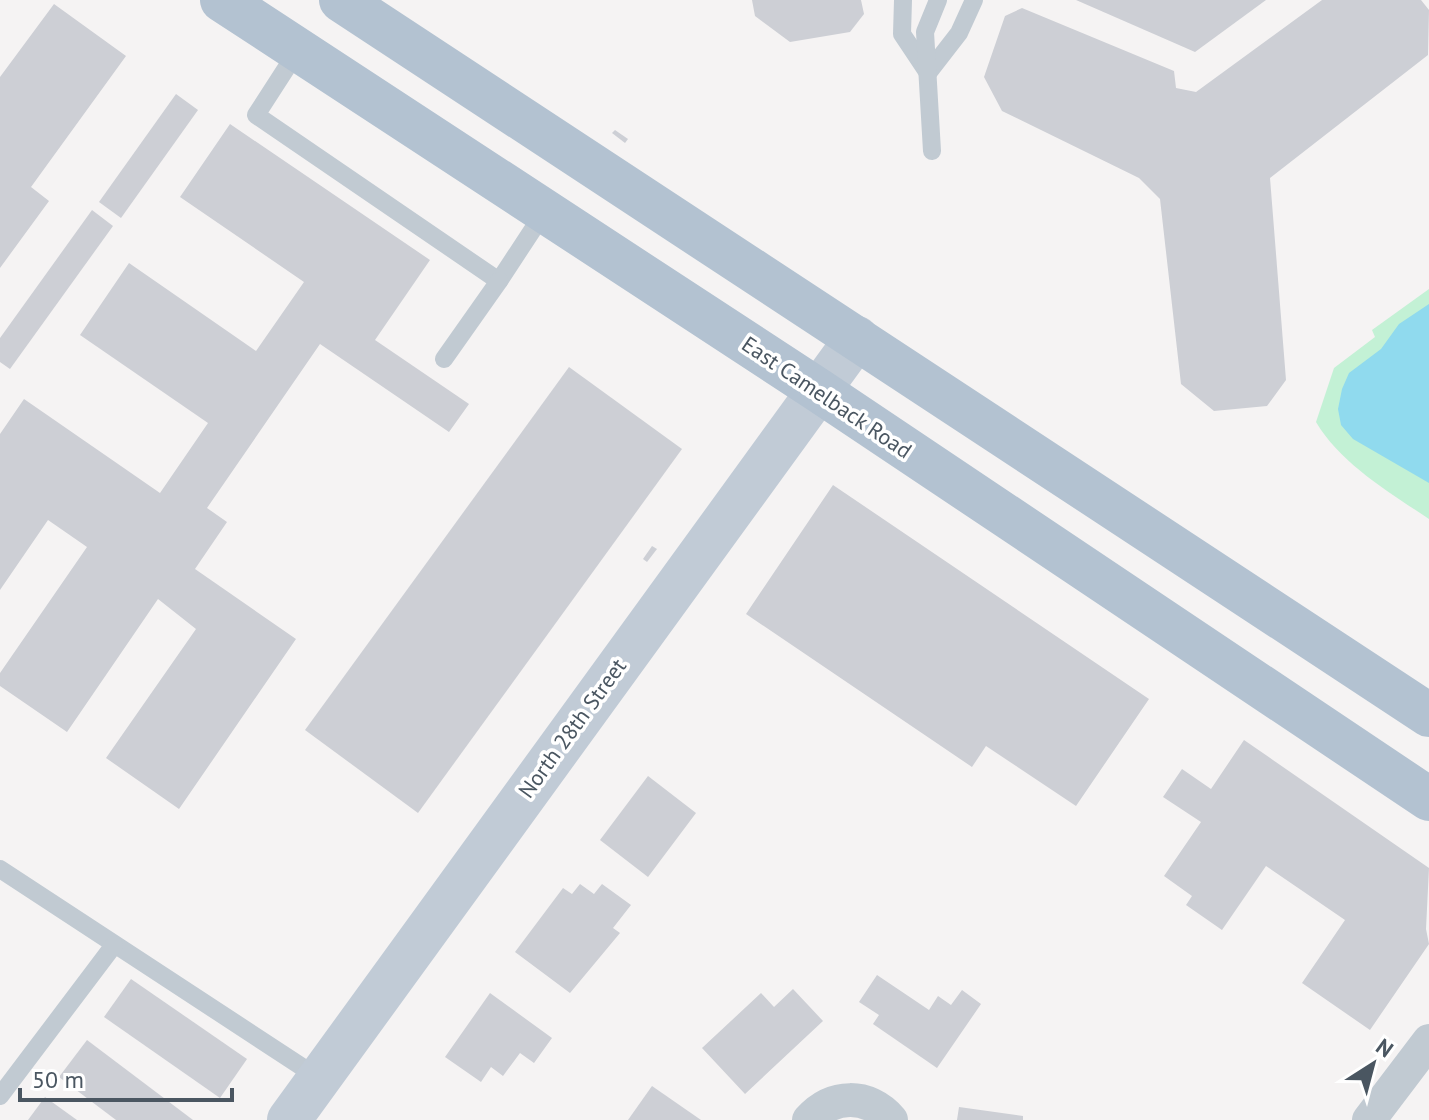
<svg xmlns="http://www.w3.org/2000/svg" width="1429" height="1120" font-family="'PT Sans',sans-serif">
	<rect width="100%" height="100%" fill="#f5f3f3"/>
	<path fill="#c3f1d5" d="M 1429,289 L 1429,519 C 1389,492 1341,464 1316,422 L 1334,368 L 1375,337 L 1372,330 Z"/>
	<path fill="#90daee" d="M 1429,304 L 1429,483 L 1353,439 L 1341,425 L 1338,409 L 1342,389 L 1349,373 L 1381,349 L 1399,324 Z"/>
	<g fill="#cdcfd5">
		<path d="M 752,0 L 861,0 L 864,14 L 850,32 L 790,42 L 755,16 Z"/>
		<path d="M 1076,0 L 1266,0 L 1195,52 Z"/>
		<path d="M 1322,0 L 1421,0 L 1429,10 L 1428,55 L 1270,178 L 1286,380 L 1267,406 L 1214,411 L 1181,384 L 1160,199 L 1139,178 L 1002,111 L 984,77 L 1005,16 L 1022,8 L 1174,71 L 1176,88 L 1196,92 Z"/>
		<path d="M 54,4 L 126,56 L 31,187 L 49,201 L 0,268 L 0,77 Z"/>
		<path d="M 176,94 L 198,110 L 121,218 L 99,202 Z"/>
		<path d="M 230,124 L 430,260 L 375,340 L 469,404 L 449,432 L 320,344 L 207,508 L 227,522 L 195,569 L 296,639 L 179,809 L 106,758 L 196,629 L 158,599 L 67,732 L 0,686 L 0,673 L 87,547 L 48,520 L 0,590 L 0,434 L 24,399 L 160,493 L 208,423 L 80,335 L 129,263 L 256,351 L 304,282 L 180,197 Z"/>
		<path d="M 615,130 L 628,139 L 625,143 L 612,133 Z"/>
		<path d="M 92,210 L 113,226 L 10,369 L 0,362 L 0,338 Z"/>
		<path d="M 569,367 L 682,449 L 418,813 L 305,730 Z"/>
		<path d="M 833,485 L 1149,699 L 1076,806 L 986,746 L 972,767 L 746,614 Z"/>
		<path d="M 652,546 L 657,549 L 647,562 L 643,559 Z"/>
		<path d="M 1244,740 L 1429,868 L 1426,929 L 1429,944 L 1370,1030 L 1302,983 L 1345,920 L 1266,866 L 1222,930 L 1186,905 L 1192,896 L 1164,876 L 1201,822 L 1163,797 L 1182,769 L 1211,789 Z"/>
		<path d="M 648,776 L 696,813 L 648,877 L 600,840 Z"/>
		<path d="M 580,884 L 594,894 L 602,884 L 631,905 L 613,928 L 620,933 L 570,993 L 515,952 L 563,888 L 572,894 Z"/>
		<path d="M 877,975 L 929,1010 L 938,996 L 951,1005 L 962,990 L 981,1004 L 937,1068 L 873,1024 L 879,1015 L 859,1002 Z"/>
		<path d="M 131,979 L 247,1059 L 220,1098 L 104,1017 Z"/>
		<path d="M 793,989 L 823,1021 L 745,1094 L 702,1048 L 761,993 L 774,1007 Z"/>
		<path d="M 490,993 L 552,1038 L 534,1063 L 520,1053 L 503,1076 L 491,1067 L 481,1082 L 445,1057 Z"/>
		<path d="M 87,1040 L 193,1120 L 116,1120 L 59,1077 Z"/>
		<path d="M 652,1086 L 701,1120 L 628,1120 Z"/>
		<path d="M 45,1097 L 77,1120 L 28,1120 Z"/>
		<path d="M 959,1107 L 1023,1116 L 1023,1120 L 957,1120 Z"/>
	</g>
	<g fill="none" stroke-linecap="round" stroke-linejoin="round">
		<g stroke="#c1cad2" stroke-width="18">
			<path d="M 903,0 L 902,34 L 928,73 L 959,33 L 974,0"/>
			<path d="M 298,50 L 256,115 L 499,281 L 543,214"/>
			<path d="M 932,151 L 925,32 L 938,0"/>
			<path d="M 444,359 L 499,281"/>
			<path d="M 0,869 L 319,1078"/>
			<path d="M 0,1096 L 114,945"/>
		</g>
		<g stroke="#c1cad2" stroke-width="34">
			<path d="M 809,1120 C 832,1094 868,1093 891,1120"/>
			<path d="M 1369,1120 L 1429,1041"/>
		</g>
		<path stroke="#c1cbd6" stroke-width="44" d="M 289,1120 L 857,338"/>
		<g stroke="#b3c2d1" stroke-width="44">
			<path d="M 222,0 L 818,390 L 1429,799"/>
			<path d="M 341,0 L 1429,715"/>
		</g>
	</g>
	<g text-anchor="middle" stroke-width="7" stroke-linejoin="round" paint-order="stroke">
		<g font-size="22" fill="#4a5661" stroke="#fff">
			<text transform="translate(827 397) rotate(34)" y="8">East Camelback Road</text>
			<text transform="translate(572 728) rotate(-54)" y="8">North 28th Street</text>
		</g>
	</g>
	<g transform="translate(1373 1064) rotate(36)" stroke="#ffffff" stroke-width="6" paint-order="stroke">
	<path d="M0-6L14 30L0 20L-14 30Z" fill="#4a5661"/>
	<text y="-12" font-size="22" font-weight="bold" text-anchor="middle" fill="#4a5661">N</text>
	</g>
	<path d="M20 1088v12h212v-12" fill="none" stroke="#4a5661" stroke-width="4"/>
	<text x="32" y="1088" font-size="24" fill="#4a5661" stroke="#ffffff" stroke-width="6" paint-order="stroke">50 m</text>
</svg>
